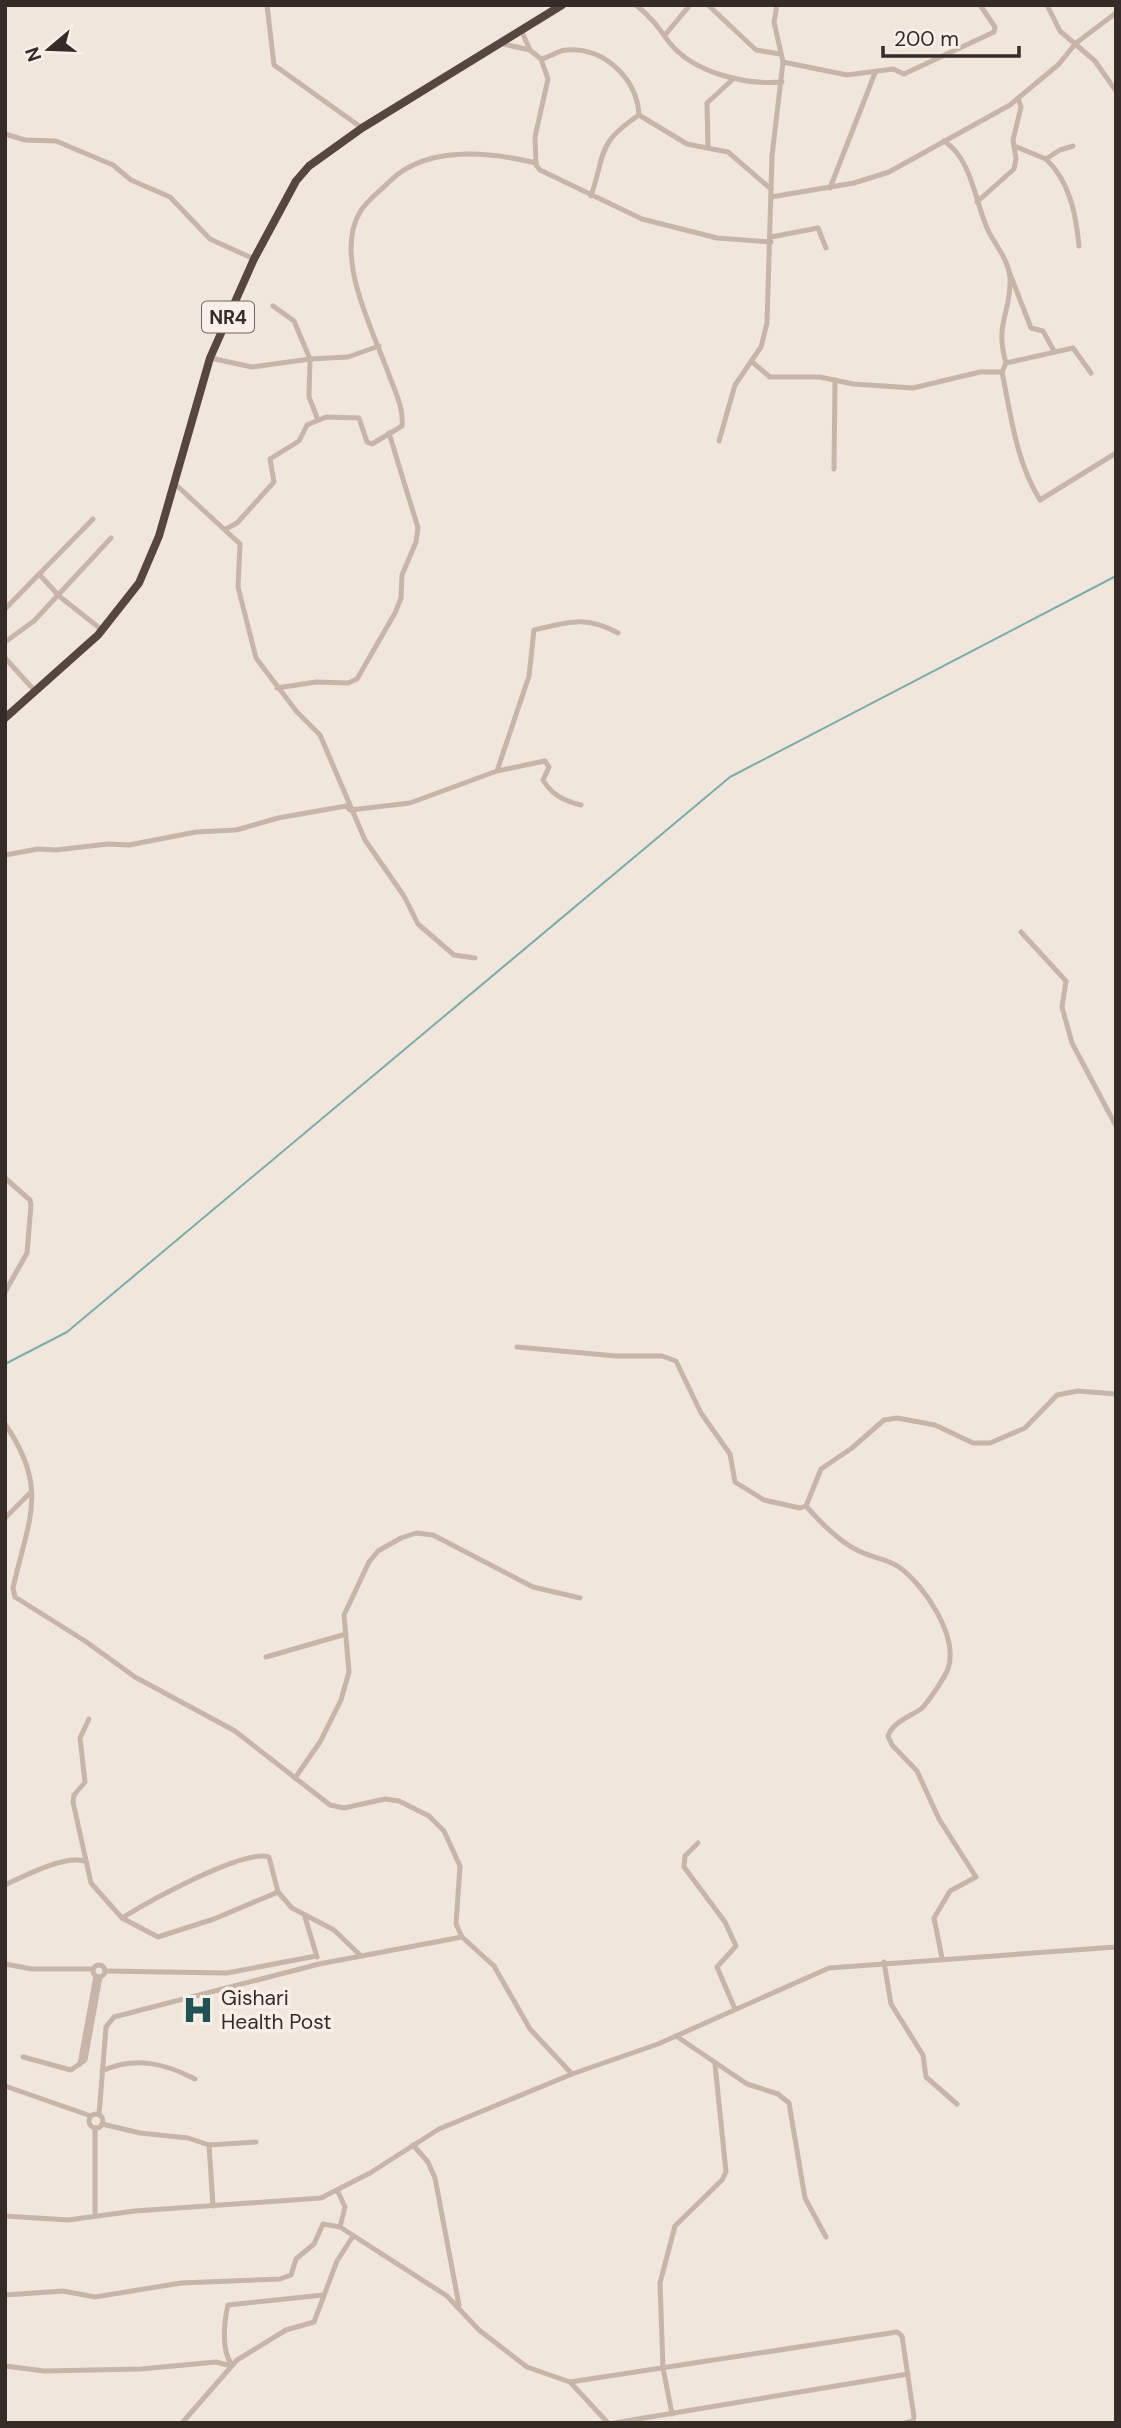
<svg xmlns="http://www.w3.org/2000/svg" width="1121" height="2428" font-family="'DM Sans',sans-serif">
	<rect width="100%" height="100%" fill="#f0e6dc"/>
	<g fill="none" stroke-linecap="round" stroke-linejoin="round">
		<path stroke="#7dacab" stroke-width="2" d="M 5,1364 L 67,1332 L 730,777 L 1116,576"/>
		<g stroke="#c8b5a9" stroke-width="5">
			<path d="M 267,5 L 274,65 L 362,128"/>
			<path d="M 636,5 C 650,16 659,28 669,42 C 693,73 745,85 782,82"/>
			<path d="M 708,5 L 756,50 L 780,54"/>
			<path d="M 1047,5 L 1060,31 L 1095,61 L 1116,91"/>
			<path d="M 522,32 L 530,50 L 541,59 L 548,79 L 535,137 L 536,165 L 540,170 L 642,219 L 717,238 L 771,242"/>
			<path d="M 665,35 L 690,5"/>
			<path d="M 503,44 L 530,50"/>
			<path d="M 541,59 C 550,57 557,51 566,50 C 605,47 637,79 639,115 L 687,144 L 728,152 L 771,189"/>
			<path d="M 783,62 L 847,75 L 893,69 L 904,74 L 994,32 L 995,27 L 980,5"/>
			<path d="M 5,134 L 25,140 L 56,141 L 113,165 L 131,180 L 170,197 L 210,239 L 254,259"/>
			<path d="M 944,141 C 971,158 975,200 987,228 C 994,244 1008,258 1010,277 C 1012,312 994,322 1006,363"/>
			<path d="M 1014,146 L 1046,159 L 1060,150 L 1073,146"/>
			<path d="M 708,148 L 707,103 L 732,80"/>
			<path d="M 1046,159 C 1070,182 1076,214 1079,246"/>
			<path d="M 830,188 L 875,73"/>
			<path d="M 591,196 C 606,152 596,144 639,115"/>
			<path d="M 771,197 L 854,183 L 889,172 L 1010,105 L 1059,64 L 1076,43 L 1116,13"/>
			<path d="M 977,202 L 1014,169 L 1016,159 L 1013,140 L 1021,107 L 1018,98"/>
			<path d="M 771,237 L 818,228 L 826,248"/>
			<path d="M 1010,274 L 1031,328 L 1043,331 L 1054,351"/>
			<path d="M 273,306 L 294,321 L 310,359 L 348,357 L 379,346"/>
			<path d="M 210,358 L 252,367 L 310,359 L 309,397 L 318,420"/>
			<path d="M 751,361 L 770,377 L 820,377 L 853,384 L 913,388 L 980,372 L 1002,372 L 1006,363 L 1073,348 L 1091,373"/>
			<path d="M 1002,372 C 1011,415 1016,462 1040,500 L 1116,453"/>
			<path d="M 719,441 L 735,385 L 761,347 L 767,323 L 772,156 L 783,62 L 774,22 L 777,5"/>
			<path d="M 834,469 L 835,380"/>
			<path d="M 174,483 L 240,544 L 238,587 L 256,658 L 297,712 L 320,735 L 365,840 L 404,896 L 418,924 L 454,955 L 475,958"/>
			<path d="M 226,529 L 237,523 L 274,482 L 270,459 L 299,441 L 307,425 L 326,417 L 359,418 L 367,442 L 372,444 L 402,426 C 404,409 395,391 389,375 C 374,332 333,257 360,212 C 366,201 380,191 389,182 C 426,145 490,152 536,163"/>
			<path d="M 39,574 L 59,596 L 102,630"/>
			<path d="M 5,609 L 93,519"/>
			<path d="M 5,642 L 34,621 L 111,538"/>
			<path d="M 5,658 L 35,691"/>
			<path d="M 277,688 L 316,682 L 348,683 L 357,679 L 395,613 L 401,598 L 402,575 L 416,542 L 418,528 L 389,433"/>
			<path d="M 497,771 L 529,676 L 534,630 C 568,622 586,615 618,633"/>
			<path d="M 5,855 L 38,849 L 56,850 L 108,844 L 129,845 L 196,832 L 236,830 L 278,818 L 346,806 L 350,810 L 410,803 L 497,771 L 545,761 L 549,767 L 543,780 C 552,795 564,801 581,805"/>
			<path d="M 1021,932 L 1066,981 L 1062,1007 L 1072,1043 L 1116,1126"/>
			<path d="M 5,1178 L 30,1200 L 31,1205 L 27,1253 L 5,1292"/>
			<path d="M 517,1347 L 616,1356 L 662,1356 L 676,1361 L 701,1413 L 730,1454 L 735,1482 L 764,1500 L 800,1508 L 806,1506 L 821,1469 L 852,1448 L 884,1420 L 897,1418 L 935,1425 L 973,1443 L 990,1443 L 1025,1428 L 1057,1395 L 1078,1391 L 1116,1394"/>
			<path d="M 5,1424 C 50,1489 28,1520 13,1588 L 15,1597 L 85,1641 L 135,1677 L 235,1731 L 330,1805 L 344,1808 L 385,1799 L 399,1801 L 429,1816 L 444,1831 L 460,1866 L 456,1924 L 462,1937 L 494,1966 L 530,2029 L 572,2074"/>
			<path d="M 806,1506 C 820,1522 839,1542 859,1551 C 872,1558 886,1558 899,1567 C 924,1585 959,1636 948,1669 C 945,1677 927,1704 921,1709 C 909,1717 893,1722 888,1736 L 892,1745 L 917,1771 L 939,1819 L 976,1877 L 950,1891 L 934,1918 L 942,1958"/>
			<path d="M 5,1518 L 31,1492"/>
			<path d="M 266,1657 L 346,1634"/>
			<path d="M 89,1719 L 80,1738 L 85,1782 L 74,1795 L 73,1802 L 91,1883 L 122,1918 L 158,1937 L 214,1919 L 278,1892 L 292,1908 L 334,1930 L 360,1955"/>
			<path d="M 295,1778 L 320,1742 L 341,1700 L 349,1672 L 344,1615 L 369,1562 L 378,1551 L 401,1538 L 416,1533 L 433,1535 L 533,1587 L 580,1598"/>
			<path d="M 698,1843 L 685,1856 L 684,1867 L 725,1922 L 736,1946 L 717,1967 L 735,2009"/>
			<path d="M 5,1885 C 24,1876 64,1855 84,1861"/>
			<path d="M 305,1917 L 317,1957"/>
			<path d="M 122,1918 C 146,1903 244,1848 269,1857 L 278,1892"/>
			<path d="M 884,1962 L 891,2004 L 923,2055 L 926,2077 L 957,2104"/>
			<path d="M 5,1964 L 32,1969 L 93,1969"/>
			<circle cx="99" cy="1971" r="6"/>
			<path d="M 105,1971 L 227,1973 L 316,1956"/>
			<path d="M 676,2036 L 747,2084 L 778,2094 L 789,2103 L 805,2198 L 826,2237"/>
			<path d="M 23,2057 L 71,2070 L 85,2060 L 100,1977"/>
			<path d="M 80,2064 L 96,1976"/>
			<path d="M 102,2071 C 135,2056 164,2063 195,2079"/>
			<path d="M 5,2086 L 91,2116"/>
			<circle cx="96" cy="2121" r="7"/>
			<path d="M 99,2115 L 106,2027 L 114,2017 L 319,1964 L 462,1937"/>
			<path d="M 102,2124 L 140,2133 L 188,2138 L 209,2145 L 256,2142"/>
			<path d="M 209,2145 L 213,2206"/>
			<path d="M 413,2145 L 428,2162 L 435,2178 L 459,2305"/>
			<path d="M 338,2192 L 345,2207 L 340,2227 L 447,2296 L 479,2330 L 527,2367 L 570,2382 L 897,2332 L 902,2336 L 914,2417 L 913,2421 L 905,2423"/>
			<path d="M 95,2215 L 95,2128"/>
			<path d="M 5,2216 L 68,2220 L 135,2211 L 321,2198 L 370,2173 L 439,2129 L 572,2074 L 658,2044 L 829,1968 L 1116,1947"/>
			<path d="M 5,2295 L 63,2291 L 95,2297 L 181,2283 L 280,2279 L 291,2275 L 296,2259 L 314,2244 L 323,2224 L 340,2227"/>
			<path d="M 232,2365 C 221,2351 224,2322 228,2305 L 323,2295"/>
			<path d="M 5,2366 L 44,2371 L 141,2369 L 216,2362 L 231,2366"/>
			<path d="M 570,2382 L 608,2423"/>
			<path d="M 672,2414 L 663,2368 L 660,2283 L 675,2226 L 722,2180 L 726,2172 L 715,2064"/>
			<path d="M 182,2423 L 237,2360 L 286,2330 L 314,2322 L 337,2261 L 353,2236"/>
			<path d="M 614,2423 L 908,2374"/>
		</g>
		<path stroke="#564640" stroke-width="8" d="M 5,718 L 98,635 L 139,583 L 159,536 L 210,358 L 254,259 L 296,181 L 309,166 L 362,128 L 562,5"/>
	</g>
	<defs>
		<g id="hospital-bare" transform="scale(2.415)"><path d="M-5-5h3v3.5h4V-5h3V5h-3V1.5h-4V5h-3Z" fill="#215354" stroke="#f8f0e8" stroke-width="2.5" paint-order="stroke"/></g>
	</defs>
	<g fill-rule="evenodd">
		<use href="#hospital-bare" x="198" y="2010"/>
	</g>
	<g text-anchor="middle" stroke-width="7" stroke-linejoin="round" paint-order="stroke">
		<rect fill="#f8f0e8" stroke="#706762" stroke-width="2" x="202" y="301.5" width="52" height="31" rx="5"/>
		<g font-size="19" font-weight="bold" fill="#352c28">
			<text x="228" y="324">NR4</text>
		</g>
		<g font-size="21" fill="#352c28" stroke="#f8f0e8" text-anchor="start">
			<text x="221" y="2005">Gishari<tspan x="221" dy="24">Health Post</tspan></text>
		</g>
	</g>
	<rect width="1121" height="2428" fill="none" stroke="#352c28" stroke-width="14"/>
	<g transform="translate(49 49) rotate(251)" stroke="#f8f0e8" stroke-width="5" paint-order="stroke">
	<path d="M0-5L12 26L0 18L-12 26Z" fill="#352c28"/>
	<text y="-10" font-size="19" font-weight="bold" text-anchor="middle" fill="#352c28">N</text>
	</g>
	<path d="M883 46v10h136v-10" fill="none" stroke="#352c28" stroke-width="3.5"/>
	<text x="894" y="46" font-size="21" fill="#352c28" stroke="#f8f0e8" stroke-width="5" paint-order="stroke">200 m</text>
</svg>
